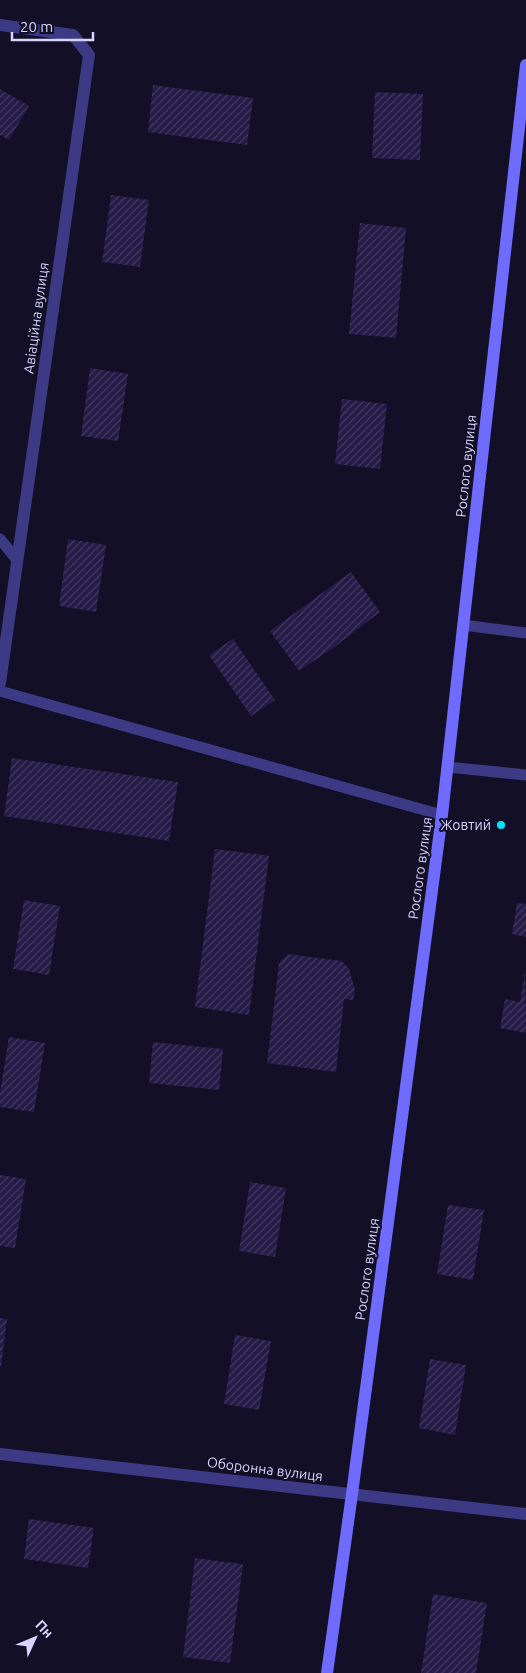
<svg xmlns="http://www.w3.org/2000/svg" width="526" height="1673" font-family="Ubuntu,sans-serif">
	<defs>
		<pattern id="building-hatch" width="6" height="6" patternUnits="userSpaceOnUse" patternTransform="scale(1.25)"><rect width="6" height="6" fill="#241b47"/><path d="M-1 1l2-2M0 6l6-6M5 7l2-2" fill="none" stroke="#433b63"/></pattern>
	</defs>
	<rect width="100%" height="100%" fill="#130f26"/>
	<g fill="url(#building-hatch)">
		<path d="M 153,85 L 253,98 L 247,145 L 148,132 Z"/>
		<path d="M 0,89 L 29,106 L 9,140 L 0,135 Z"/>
		<path d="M 375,92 L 423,94 L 420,160 L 372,158 Z"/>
		<path d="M 111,195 L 149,200 L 140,267 L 102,262 Z"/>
		<path d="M 360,223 L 406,228 L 396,338 L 349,334 Z"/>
		<path d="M 90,368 L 128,374 L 118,441 L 81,436 Z"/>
		<path d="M 342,399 L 387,404 L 380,469 L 335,464 Z"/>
		<path d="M 68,539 L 106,545 L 96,612 L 59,606 Z"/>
		<path d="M 351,572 L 380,612 L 333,648 L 299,671 L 270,631 Z"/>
		<path d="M 233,639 L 275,700 L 251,716 L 209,655 Z"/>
		<path d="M 12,758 L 178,782 L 169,841 L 4,816 Z"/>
		<path d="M 215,849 L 269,856 L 249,1015 L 195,1007 Z"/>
		<path d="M 24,900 L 60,906 L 49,975 L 13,969 Z"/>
		<path d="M 517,903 L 526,904 L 526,937 L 512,934 Z"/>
		<path d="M 288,954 L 342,961 L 349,969 L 355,990 L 353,1000 L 344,999 L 336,1072 L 267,1063 L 279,963 Z"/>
		<path d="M 525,972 L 526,1033 L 500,1028 L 505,999 L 520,1002 Z"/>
		<path d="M 9,1037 L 45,1043 L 34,1112 L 0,1107 L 0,1093 Z"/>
		<path d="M 153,1042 L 223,1049 L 219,1090 L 149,1083 Z"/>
		<path d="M 0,1175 L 26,1179 L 15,1248 L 0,1246 Z"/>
		<path d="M 250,1182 L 286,1188 L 275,1257 L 239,1251 Z"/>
		<path d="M 448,1205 L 484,1210 L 473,1280 L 437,1274 Z"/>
		<path d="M 0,1318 L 7,1319 L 1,1367 L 0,1367 Z"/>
		<path d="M 235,1335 L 271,1341 L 259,1410 L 224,1404 Z"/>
		<path d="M 430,1359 L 466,1365 L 455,1435 L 419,1428 Z"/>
		<path d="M 29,1519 L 94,1528 L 88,1568 L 24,1559 Z"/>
		<path d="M 195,1558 L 243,1564 L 230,1663 L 183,1657 Z"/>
		<path d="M 433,1594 L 487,1603 L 476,1673 L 421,1673 Z"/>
	</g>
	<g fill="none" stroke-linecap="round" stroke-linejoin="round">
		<g stroke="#3d3a85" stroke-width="11">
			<path d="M 0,539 L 17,560"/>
			<path d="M 463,625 L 526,633"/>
			<path d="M 0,691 L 442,815"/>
			<path d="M 448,767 L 526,775"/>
		</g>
		<g stroke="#3d3a85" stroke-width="12">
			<path d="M 0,25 L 73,35 L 89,55 L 0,683"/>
			<path d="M 0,1454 L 526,1514"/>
		</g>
		<path stroke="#6f6bff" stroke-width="12" d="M 327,1673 L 352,1494 L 442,815 L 526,65"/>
	</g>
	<circle fill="#00e5ff" stroke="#130f26" stroke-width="2" cx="501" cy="825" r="5"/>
	<g text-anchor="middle" stroke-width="4" stroke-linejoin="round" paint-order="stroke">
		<g font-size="14" fill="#d9d4ff" stroke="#130f26">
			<text transform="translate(36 318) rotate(-82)" y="5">Авіаційна вулиця</text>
			<text transform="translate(466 466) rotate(-84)" y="5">Рослого вулиця</text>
			<text transform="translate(420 868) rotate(-82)" y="5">Рослого вулиця</text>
			<text transform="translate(367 1269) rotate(-82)" y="5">Рослого вулиця</text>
			<text transform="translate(265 1469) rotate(7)" y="5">Оборонна вулиця</text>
		</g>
		<g font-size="14" fill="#d9d4ff" stroke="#130f26" text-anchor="end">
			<text x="491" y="830">Жовтий</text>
		</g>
	</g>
	<g transform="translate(35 1638) rotate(46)" stroke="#130f26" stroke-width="4" paint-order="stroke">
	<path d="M0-4L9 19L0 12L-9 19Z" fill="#d9d4ff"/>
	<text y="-8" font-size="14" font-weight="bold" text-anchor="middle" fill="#d9d4ff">Пн</text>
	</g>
	<path d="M12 32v8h81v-8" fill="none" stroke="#d9d4ff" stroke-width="2.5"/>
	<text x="20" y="32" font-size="15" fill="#d9d4ff" stroke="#130f26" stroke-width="4" paint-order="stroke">20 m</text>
</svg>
